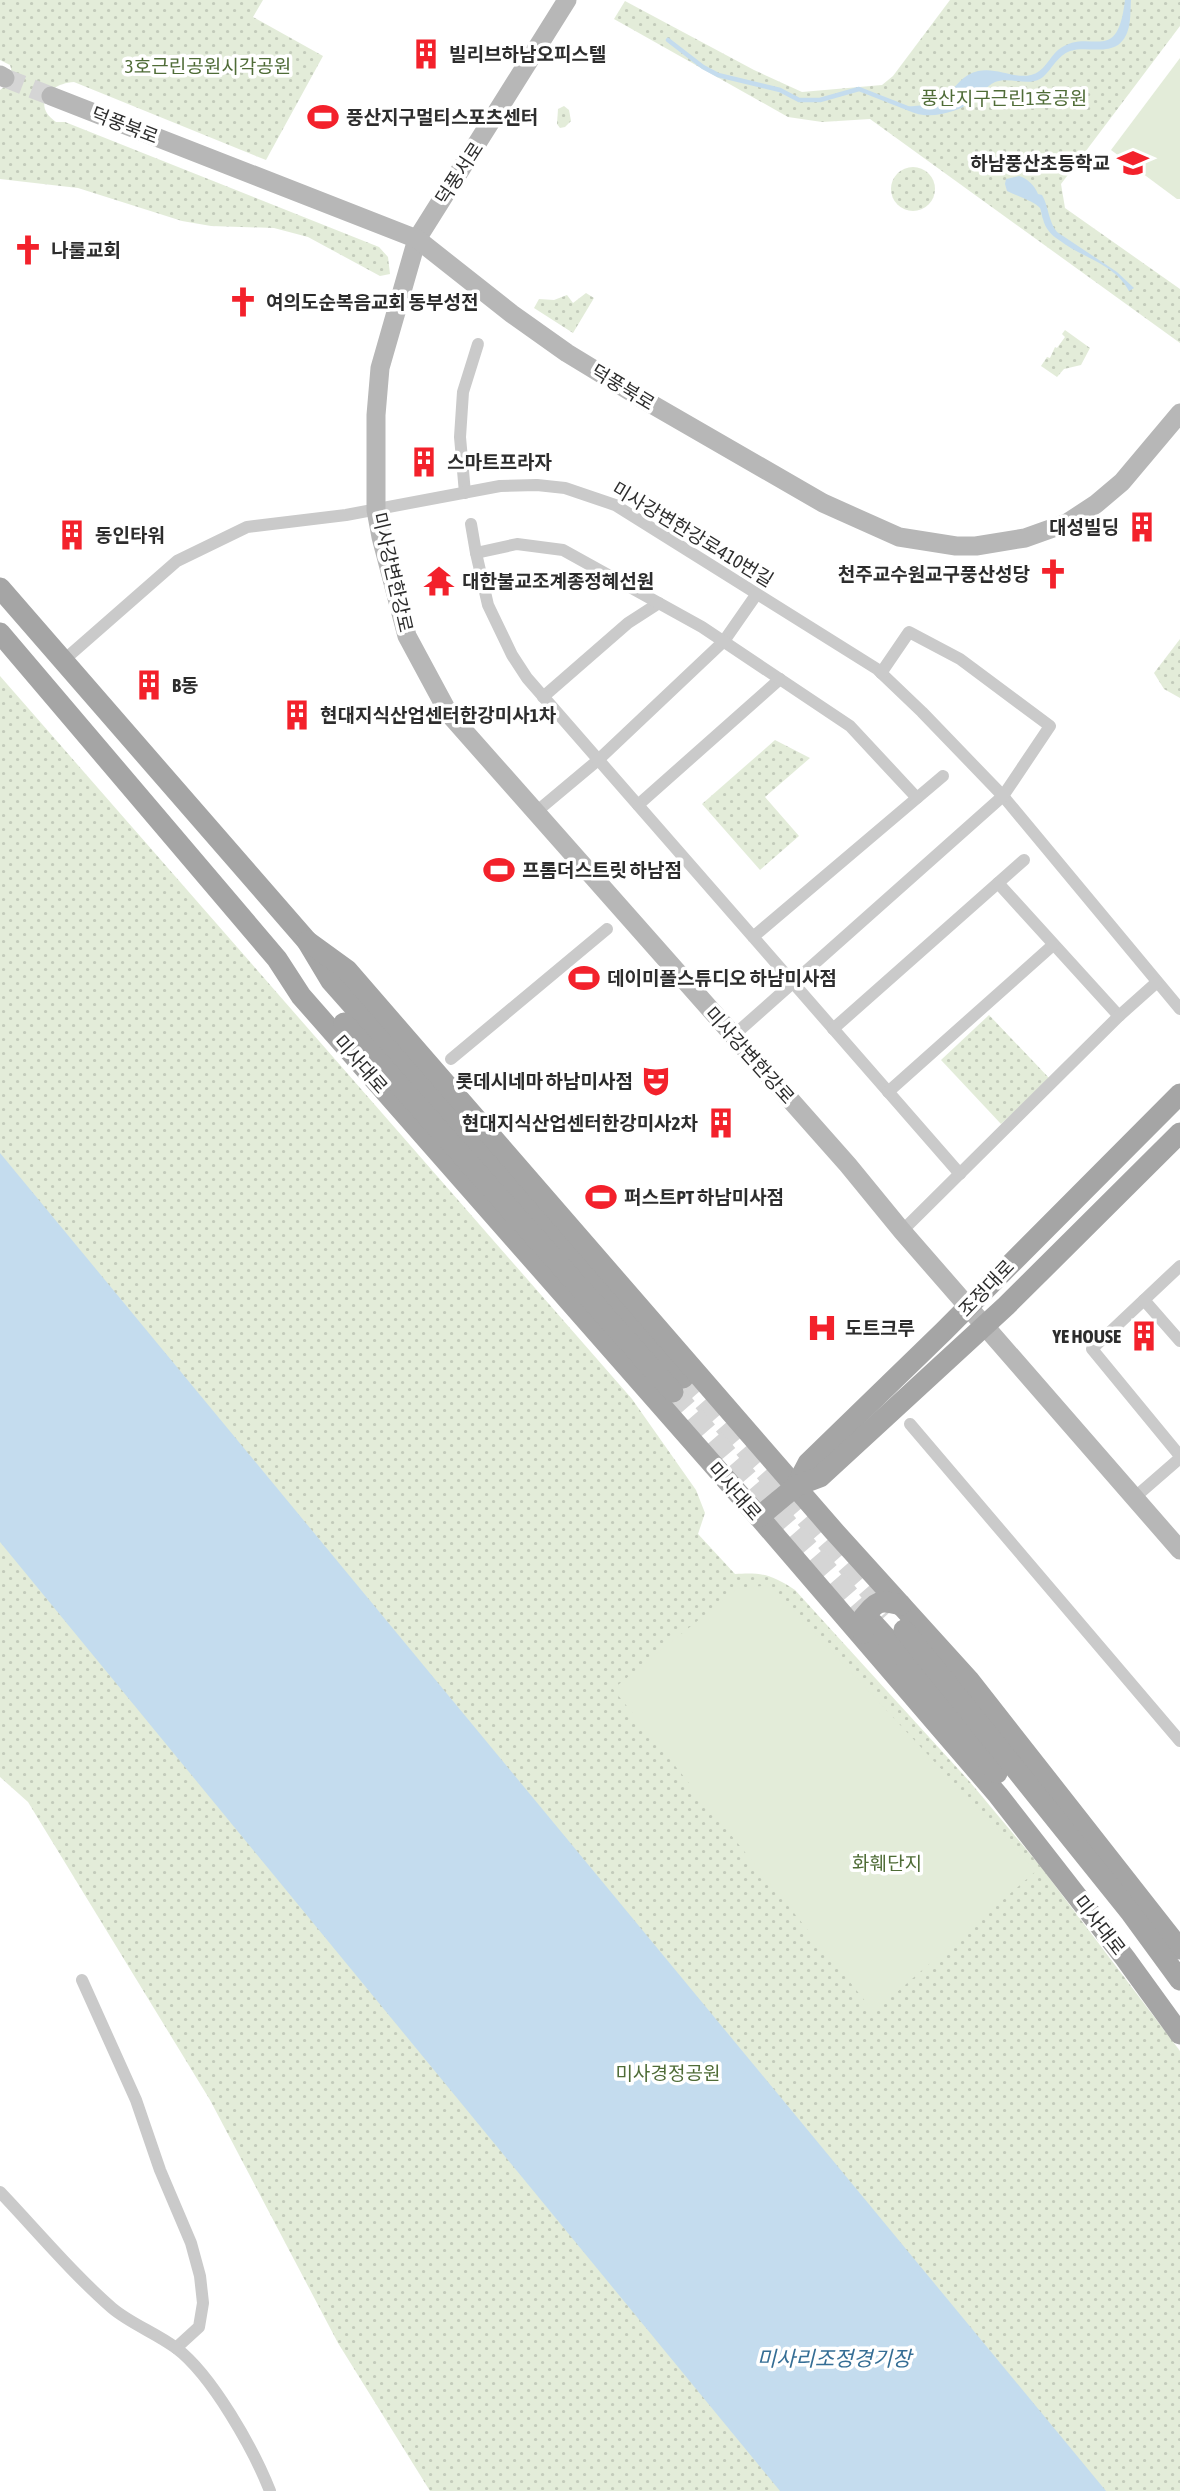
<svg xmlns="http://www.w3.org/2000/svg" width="1180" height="2491" font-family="'Asap Condensed','Noto Sans KR',sans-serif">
	<defs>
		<pattern id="grass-dots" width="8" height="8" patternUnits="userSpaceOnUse" patternTransform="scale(1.75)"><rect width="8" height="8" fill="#e3ecd9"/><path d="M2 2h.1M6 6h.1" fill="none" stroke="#c3cbbb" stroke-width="1.8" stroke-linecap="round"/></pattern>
	</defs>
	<rect width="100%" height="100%" fill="#fff"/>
	<g fill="url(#grass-dots)">
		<path d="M 0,0 L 263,0 L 253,17 L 323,56 L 266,160 L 74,82 C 50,83 31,105 56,122 L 65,122 L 379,247 L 388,257 L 390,274 L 380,276 L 308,237 L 274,228 L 211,226 L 182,221 L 78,188 L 0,179 L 0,90 C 9,85 14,75 10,65 L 0,60 Z"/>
		<path d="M 950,0 L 1180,0 L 1180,26 L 1061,184 L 1065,208 L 1180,289 L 1180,343 L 870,119 L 822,122 L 788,117 L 614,19 L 625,1 L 754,70 L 802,92 L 882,85 L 893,76 Z"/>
		<path d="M 564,106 L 569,110 L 571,121 L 565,127 L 560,128 L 557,124 L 558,109 Z"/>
		<circle cx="913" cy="189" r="22"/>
		<path d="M 586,293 L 594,298 L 573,333 L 534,308 L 539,299 L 554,300 L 567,295 L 573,303 Z"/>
		<path d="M 1065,330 L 1090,348 L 1081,365 L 1064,369 L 1057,377 L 1041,366 L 1047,357 L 1050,358 L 1055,347 L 1057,348 L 1065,337 L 1062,334 Z"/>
		<path d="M 1180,639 L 1180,698 L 1164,689 L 1154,673 Z"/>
		<path d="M 0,676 L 632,1399 L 696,1490 L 705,1513 L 698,1534 L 735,1574 C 762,1572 772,1575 795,1590 L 970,1782 L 1041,1867 L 1180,2051 L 1180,2491 L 430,2491 L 338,2343 L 210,2100 L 28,1802 L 0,1777 Z"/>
		<path d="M 775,740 L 810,758 L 765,797 L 799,836 L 760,870 L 702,804 Z"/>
		<path d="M 989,1015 L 1050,1079 L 1001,1124 L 941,1060 Z"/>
	</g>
	<g fill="#e3ecd9">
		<path d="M 1180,58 L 1180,199 L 1177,199 L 1111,150 Z"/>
		<path d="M 770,1585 L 1036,1871 L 874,2012 L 613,1689 L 737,1589 Z"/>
	</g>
	<g fill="#c4dcee">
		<path d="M 1125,0 L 1131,0 C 1130,15 1132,35 1118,45 C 1104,54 1085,46 1070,51 C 1058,55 1052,69 1043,77 C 1029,88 1010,76 995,82 C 986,86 982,94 975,100 C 957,113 922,123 904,107 C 918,105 933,107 945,97 C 956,87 962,75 978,71 C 997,67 1014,79 1031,75 C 1044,72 1049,58 1058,50 C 1090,25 1117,69 1125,0 Z"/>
		<path d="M 1019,176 C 1027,178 1035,186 1038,194 L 1042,195 C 1049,207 1048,221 1057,232 L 1117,272 L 1134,288 L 1129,291 C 1114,263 1082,258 1059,240 C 1051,235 1045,228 1043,219 C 1042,218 1041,209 1040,208 C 1036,202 1015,195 1007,191 L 1005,184 L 1006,179 Z"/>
		<path d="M 0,1153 L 1106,2491 L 780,2491 L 0,1542 Z"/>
	</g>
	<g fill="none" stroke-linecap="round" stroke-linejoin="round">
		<path stroke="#c4dcee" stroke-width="4.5" d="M 668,40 L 703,67 L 718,75 L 780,90 L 799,100 L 820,100 L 859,89 L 910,109"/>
		<path stroke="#d5d5d5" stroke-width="19" stroke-dasharray="19 10" stroke-linecap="butt" d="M 5,78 L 51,96"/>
		<g stroke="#d5d5d5" stroke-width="21" stroke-dasharray="21 10" stroke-linecap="butt">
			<path d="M 683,1378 L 889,1613"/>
			<path d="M 673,1392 L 873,1623"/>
		</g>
		<g stroke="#cacaca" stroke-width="12">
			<path d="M 465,493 L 460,437 L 463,392 L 478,344"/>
			<path d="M 471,524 L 476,553"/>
			<path d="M 64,660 L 177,561 L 247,527 L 346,515 L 500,486 L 537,485 L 565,488 L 615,505 L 877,669 L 922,712 L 1003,796 L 1180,1009"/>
			<path d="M 543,697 L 628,623 L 659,603"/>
			<path d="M 917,798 L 943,776"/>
			<path d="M 638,805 L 780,679"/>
			<path d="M 536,812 L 597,761 L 724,641 L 756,595"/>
			<path d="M 998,883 L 1024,860"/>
			<path d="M 753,937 L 917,798 L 850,726 L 702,627 L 563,550 L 517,544 L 476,553 L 488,605 L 512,655 L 527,678 L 960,1174"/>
			<path d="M 833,1029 L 998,883 L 1119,1016"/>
			<path d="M 733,1036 L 1003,796 L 1050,726 L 960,659 L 909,632 L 881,673"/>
			<path d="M 451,1059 L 607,929"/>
			<path d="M 888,1092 L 1053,945"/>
			<path d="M 902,1231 L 1119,1016 L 1156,983"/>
			<path d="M 1180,1266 L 1092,1349 L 1180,1456"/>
			<path d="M 1144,1300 L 1180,1341"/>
			<path d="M 910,1424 L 1180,1741"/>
			<path d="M 1134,1498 L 1180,1458"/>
			<path d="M 82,1980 L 136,2100 L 160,2170 L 191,2243 L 200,2276 L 203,2303 L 199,2327 L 176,2348"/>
			<path d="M 0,2192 C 37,2231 72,2273 112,2308 C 131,2324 156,2333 176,2348 C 212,2375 254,2450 270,2491"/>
		</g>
		<g stroke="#b7b7b7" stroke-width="19">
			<path d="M 567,0 L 417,239 L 380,368 L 376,415 L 376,510 L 381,537 L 407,636 L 449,714 L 848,1165 L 902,1231 L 1180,1550"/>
			<path d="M 0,75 L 5,78"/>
			<path d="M 51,96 L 417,239 L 512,314 L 567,353 L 641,398 L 823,503 L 899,537 L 956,546 L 976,546 L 1025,538 L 1067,523 L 1096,504 L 1122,482 L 1180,413"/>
		</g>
		<g stroke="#a5a5a5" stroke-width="21">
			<path d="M 0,588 L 307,941 L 331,981 L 683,1378"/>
			<path d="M 0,633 L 277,959 L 301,996 L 759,1517 L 998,1795 L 1125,1958 L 1180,2034"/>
			<path d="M 307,941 L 347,970 L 833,1530 L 969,1680 L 1180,1949"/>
			<path d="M 344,1023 L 673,1392"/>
			<path d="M 796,1486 L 808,1463 L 944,1331 L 1180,1094"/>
			<path d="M 759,1517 L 796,1486 L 820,1477 L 1006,1306 L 1180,1133"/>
			<path d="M 873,1623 L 905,1658 L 997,1773"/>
			<path d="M 904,1630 L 1131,1913 L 1180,1980"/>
			<path d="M 863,1633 L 863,1618 C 877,1601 879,1599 901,1605"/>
		</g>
	</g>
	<defs>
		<g id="building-bare" transform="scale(2.415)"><path d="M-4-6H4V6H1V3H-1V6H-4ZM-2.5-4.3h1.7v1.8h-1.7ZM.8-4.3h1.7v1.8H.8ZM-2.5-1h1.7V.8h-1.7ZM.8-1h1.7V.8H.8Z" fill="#f3212b" stroke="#fff" stroke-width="2.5" paint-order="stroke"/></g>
		<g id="stadium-bare" transform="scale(2.415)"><path d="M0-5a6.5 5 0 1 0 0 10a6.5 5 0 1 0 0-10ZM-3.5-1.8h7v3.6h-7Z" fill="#f3212b" stroke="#fff" stroke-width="2.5" paint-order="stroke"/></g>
		<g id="school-bare" transform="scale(2.415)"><path d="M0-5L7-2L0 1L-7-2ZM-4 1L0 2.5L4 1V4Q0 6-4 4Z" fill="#f3212b" stroke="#fff" stroke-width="2.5" paint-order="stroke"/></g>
		<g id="church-bare" transform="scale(2.415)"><path d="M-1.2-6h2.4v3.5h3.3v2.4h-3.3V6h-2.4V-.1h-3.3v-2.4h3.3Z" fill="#f3212b" stroke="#fff" stroke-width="2.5" paint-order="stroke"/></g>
		<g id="temple-bare" transform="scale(2.415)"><path d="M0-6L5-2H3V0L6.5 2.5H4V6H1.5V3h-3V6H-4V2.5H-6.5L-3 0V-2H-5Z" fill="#f3212b" stroke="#fff" stroke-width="2.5" paint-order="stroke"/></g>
		<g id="theatre-bare" transform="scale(2.415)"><path d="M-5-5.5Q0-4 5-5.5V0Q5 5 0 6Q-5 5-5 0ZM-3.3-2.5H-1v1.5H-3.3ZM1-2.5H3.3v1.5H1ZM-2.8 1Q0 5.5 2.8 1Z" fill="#f3212b" stroke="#fff" stroke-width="2.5" paint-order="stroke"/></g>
		<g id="hospital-bare" transform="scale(2.415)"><path d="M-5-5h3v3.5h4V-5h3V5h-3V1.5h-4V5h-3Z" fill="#f3212b" stroke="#fff" stroke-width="2.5" paint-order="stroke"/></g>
	</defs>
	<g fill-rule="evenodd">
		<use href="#building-bare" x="426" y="54"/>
		<use href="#stadium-bare" x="323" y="117"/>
		<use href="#school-bare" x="1133" y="163"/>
		<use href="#church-bare" x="28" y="250"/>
		<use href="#church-bare" x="243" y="302"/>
		<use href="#building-bare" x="424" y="462"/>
		<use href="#building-bare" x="1142" y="527"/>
		<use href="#building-bare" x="72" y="535"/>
		<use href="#church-bare" x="1053" y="574"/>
		<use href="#temple-bare" x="439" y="581"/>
		<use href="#building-bare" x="149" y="685"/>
		<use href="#building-bare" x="297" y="715"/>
		<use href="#stadium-bare" x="499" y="870"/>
		<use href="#stadium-bare" x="584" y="978"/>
		<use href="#theatre-bare" x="656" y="1081"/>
		<use href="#building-bare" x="721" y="1123"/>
		<use href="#stadium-bare" x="601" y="1197"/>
		<use href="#hospital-bare" x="822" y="1328"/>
		<use href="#building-bare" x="1144" y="1336"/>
	</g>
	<g text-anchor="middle" stroke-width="7" stroke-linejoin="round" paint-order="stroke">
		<g font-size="19" font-weight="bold" fill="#2d2d2d" stroke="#fff" text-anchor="start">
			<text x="449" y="61">빌리브하남오피스텔</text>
			<text x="346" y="124">풍산지구멀티스포츠센터</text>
			<text x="1110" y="170" text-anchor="end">하남풍산초등학교</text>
			<text x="51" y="257">나룰교회</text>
			<text x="266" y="309">여의도순복음교회 동부성전</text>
			<text x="447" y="469">스마트프라자</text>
			<text x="1119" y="534" text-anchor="end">대성빌딩</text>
			<text x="95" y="542">동인타워</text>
			<text x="1030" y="581" text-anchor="end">천주교수원교구풍산성당</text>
			<text x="462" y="588">대한불교조계종정혜선원</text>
			<text x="172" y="692">B동</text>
			<text x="320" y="722">현대지식산업센터한강미사1차</text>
			<text x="522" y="877">프롬더스트릿 하남점</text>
			<text x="607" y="985">데이미폴스튜디오 하남미사점</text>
			<text x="633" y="1088" text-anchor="end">롯데시네마 하남미사점</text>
			<text x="698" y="1130" text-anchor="end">현대지식산업센터한강미사2차</text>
			<text x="624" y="1204">퍼스트PT 하남미사점</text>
			<text x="845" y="1335">도트크루</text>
			<text x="1121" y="1343" text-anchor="end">YE HOUSE</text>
		</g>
		<g font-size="19" fill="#4f6c37" stroke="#fff">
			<text x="208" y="73">3호근린공원시각공원</text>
			<text x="1004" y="105">풍산지구근린1호공원</text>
			<text x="887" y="1870">화훼단지</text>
			<text x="668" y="2080">미사경정공원</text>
		</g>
		<g font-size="19" fill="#2d2d2d" stroke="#fff">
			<text transform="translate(125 125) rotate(21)" y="7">덕풍북로</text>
			<text transform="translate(459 173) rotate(-57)" y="7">덕풍서로</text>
			<text transform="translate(623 387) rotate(31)" y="7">덕풍북로</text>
			<text transform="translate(693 534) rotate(31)" y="7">미사강변한강로410번길</text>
			<text transform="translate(393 572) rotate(77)" y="7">미사강변한강로</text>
			<text transform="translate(750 1055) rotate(48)" y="7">미사강변한강로</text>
			<text transform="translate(361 1064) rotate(49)" y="7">미사대로</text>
			<text transform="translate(986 1288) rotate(-46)" y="7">조정대로</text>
			<text transform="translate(735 1491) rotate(49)" y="7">미사대로</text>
			<text transform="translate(1100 1925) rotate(52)" y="7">미사대로</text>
		</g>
		<g font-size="21" font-style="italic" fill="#356e95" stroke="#fff">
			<text x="834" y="2366">미사리조정경기장</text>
		</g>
	</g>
</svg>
